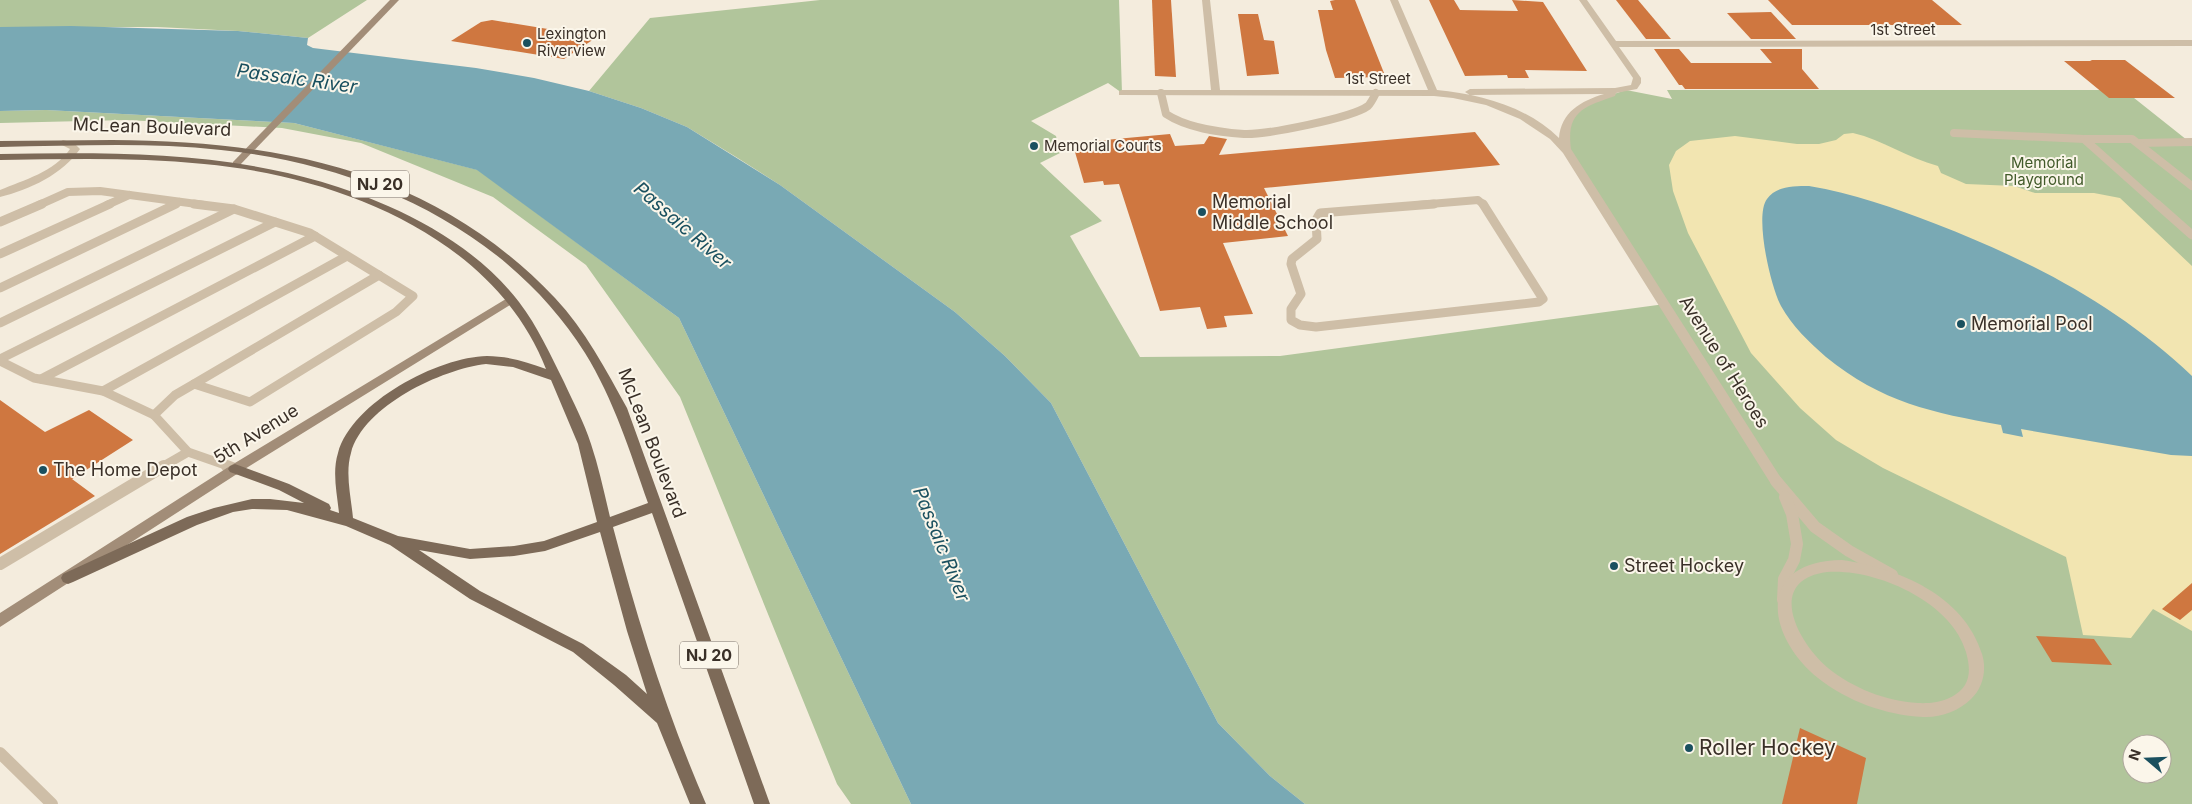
<svg xmlns="http://www.w3.org/2000/svg" width="2192" height="804" font-family="Inter,sans-serif">
	<rect width="100%" height="100%" fill="#f4ecdd"/>
	<g fill="#b1c59b" fill-rule="evenodd">
		<path d="M 0,0 L 367,0 L 308,38 L 238,31 L 157,27 L 0,27 Z"/>
		<path d="M 820,0 L 1119,0 L 1122,93 L 1108,83 L 1031,121 L 1056,136 L 1060,153 L 1040,163 L 1102,221 L 1070,236 L 1140,357 L 1280,356 L 1665,304 L 1567,151 L 1568,118 L 1590,102 L 1626,90 L 1672,99 L 1667,90 L 2124,90 L 2192,144 L 2192,804 L 1305,804 L 1270,776 L 1218,723 L 1051,403 L 1005,356 L 955,312 L 780,185 L 736,157 L 687,127 L 641,108 L 589,91 L 650,18 ZM 2132,744 L 2162,744 L 2162,774 L 2132,774 Z"/>
		<path d="M 46,110 L 294,123 L 478,170 L 679,318 L 911,804 L 851,804 L 837,784 L 680,397 L 586,265 L 493,197 L 361,143 L 282,128 L 126,120 L 0,123 L 0,111 Z"/>
	</g>
	<path fill="#f2e5b1" d="M 1853,133 C 1883,140 1908,158 1938,166 L 1941,173 L 1966,184 L 2014,186 L 2035,193 L 2094,193 L 2120,198 L 2192,266 L 2192,631 L 2153,609 L 2131,638 L 2083,635 L 2066,557 L 1883,468 L 1836,440 L 1800,408 L 1751,353 L 1688,233 L 1673,191 L 1669,165 L 1676,151 L 1690,141 L 1735,136 L 1797,144 L 1819,144 L 1836,140 L 1844,134 Z"/>
	<g fill="#79a9b4">
		<path d="M 71,26 L 238,31 L 308,38 L 307,45 L 313,48 L 476,68 L 534,78 L 589,91 L 641,108 L 687,127 L 780,185 L 955,312 L 1005,356 L 1051,403 L 1218,723 L 1270,776 L 1305,804 L 911,804 L 679,318 L 477,170 L 294,123 L 46,110 L 0,111 L 0,27 Z"/>
		<path d="M 1809,186 C 1853,193 1894,208 1936,224 C 2031,261 2117,305 2192,376 L 2192,456 L 2171,455 L 2021,429 L 2023,437 L 2003,433 L 2001,425 C 1933,413 1881,402 1826,357 C 1809,342 1792,326 1781,306 C 1771,288 1754,216 1767,199 C 1776,186 1794,186 1809,186 Z"/>
	</g>
	<g fill="#cf7740">
		<path d="M 1152,0 L 1171,0 L 1176,77 L 1155,76 Z"/>
		<path d="M 1335,0 L 1355,0 L 1384,73 L 1381,73 L 1383,77 L 1335,78 L 1326,50 L 1318,10 L 1333,10 L 1330,1 Z"/>
		<path d="M 1429,0 L 1454,0 L 1460,10 L 1518,11 L 1512,0 L 1543,2 L 1587,71 L 1525,70 L 1529,78 L 1508,78 L 1507,75 L 1465,76 Z"/>
		<path d="M 1616,0 L 1638,0 L 1671,39 L 1646,39 Z"/>
		<path d="M 1768,0 L 1932,0 L 1962,25 L 1792,25 Z"/>
		<path d="M 1771,12 L 1796,39 L 1751,39 L 1727,13 Z"/>
		<path d="M 1238,14 L 1258,14 L 1264,40 L 1274,41 L 1279,74 L 1247,76 Z"/>
		<path d="M 492,20 L 597,37 L 564,59 L 451,41 L 481,22 Z"/>
		<path d="M 1654,49 L 1679,49 L 1691,63 L 1772,63 L 1760,49 L 1802,49 L 1802,69 L 1819,89 L 1685,89 L 1682,85 L 1679,85 Z"/>
		<path d="M 2090,60 L 2125,60 L 2175,98 L 2109,98 L 2064,61 L 2092,61 Z"/>
		<path d="M 1475,132 L 1500,165 L 1264,188 L 1288,236 L 1223,243 L 1253,314 L 1224,316 L 1227,327 L 1207,329 L 1200,307 L 1160,311 L 1119,184 L 1104,185 L 1103,181 L 1084,183 L 1075,152 L 1097,150 L 1094,141 L 1170,134 L 1175,146 L 1204,144 L 1209,136 L 1227,139 L 1219,155 Z"/>
		<path d="M 0,400 L 45,432 L 89,410 L 133,440 L 72,479 L 95,496 L 0,554 Z"/>
		<path d="M 2192,583 L 2192,610 L 2180,620 L 2162,609 Z"/>
		<path d="M 2036,636 L 2094,639 L 2112,665 L 2052,662 Z"/>
		<path d="M 1800,728 L 1866,758 L 1857,804 L 1782,804 Z"/>
	</g>
	<g fill="none" stroke-linecap="round" stroke-linejoin="round">
		<g stroke="#cebea7" stroke-width="8">
			<path d="M 1161,93 L 1166,114 C 1187,128 1218,132 1244,134 C 1265,135 1352,118 1368,106 C 1371,103 1374,97 1376,93"/>
			<path d="M 1954,133 L 2084,139"/>
			<path d="M 2139,143 L 2191,142"/>
			<path d="M 39,205 L 68,192 L 100,191 L 204,205"/>
			<path d="M 107,205 L 129,195"/>
			<path d="M 173,205 L 179,202"/>
			<path d="M 1418,205 L 1478,200 L 1484,205"/>
			<path d="M 2158,205 L 2084,139 L 2132,139 L 2192,186"/>
		</g>
		<g stroke="#cebea7" stroke-width="9">
			<path d="M 194,204 L 234,209 L 310,233 L 413,296 L 396,312 L 250,402 L 194,384 L 175,395 L 154,415 L 188,452 L 231,467"/>
			<path d="M 1434,204 L 1320,213 L 1316,220 L 1317,239 L 1292,259 L 1291,264 L 1301,294 L 1291,309 L 1291,320 L 1300,325 L 1316,327 L 1539,302 L 1543,299 L 1483,204"/>
			<path d="M 2157,204 L 2192,235"/>
			<path d="M 0,222 L 42,204"/>
			<path d="M 0,254 L 110,204"/>
			<path d="M 0,288 L 176,204"/>
			<path d="M 0,323 L 234,209"/>
			<path d="M 0,359 L 275,222"/>
			<path d="M 0,361 L 34,378 L 103,391 L 154,415"/>
			<path d="M 41,379 L 315,236"/>
			<path d="M 194,384 L 379,275"/>
			<path d="M 103,391 L 347,256"/>
			<path d="M 162,467 L 188,452"/>
		</g>
		<g stroke="#cebea7" stroke-width="12">
			<path d="M 227,466 L 235,469"/>
			<path d="M 1776,481 L 1815,527 L 1849,551 L 1892,575"/>
			<path d="M 0,564 L 164,466"/>
			<path d="M 1783,600 L 1784,579 L 1794,560 L 1797,544 L 1792,514 L 1785,497"/>
			<path d="M 0,753 L 52,804"/>
		</g>
		<g fill="#cebea7" fill-rule="evenodd">
			<path d="M 1202,0 L 1210,0 L 1220,90 L 1428,90 L 1390,0 L 1398,0 L 1437,90 C 1480,94 1528,107 1559,138 C 1561,112 1581,101 1604,94 L 1470,95 L 1465,92 L 1470,89 L 1615,88 L 1631,85 L 1633,78 L 1579,0 L 1587,0 L 1616,41 L 2192,40 L 2192,46 L 1619,47 L 1641,78 L 1641,83 L 1637,89 L 1616,93 L 1615,96 C 1583,107 1566,112 1571,149 L 1781,478 L 1783,481 L 1781,484 L 1771,484 L 1563,153 L 1550,139 L 1520,119 L 1486,105 L 1453,98 L 1434,96 L 1119,95 L 1119,91 L 1122,90 L 1211,90 Z"/>
			<path d="M 2192,139 L 2192,145 L 2188,144 L 2188,140 Z"/>
			<path d="M 63,140 L 74,143 L 80,149 C 63,174 29,190 0,197 L 0,190 C 24,180 54,172 70,149 L 58,143 Z"/>
			<path d="M 1842,560 C 1898,568 1964,595 1982,654 C 1987,670 1983,688 1971,699 C 1959,711 1940,718 1923,717 C 1885,715 1847,701 1818,678 C 1765,635 1756,561 1842,560 ZM 1827,572 C 1876,568 1952,602 1966,652 C 1969,663 1971,675 1965,685 C 1955,700 1935,704 1918,703 C 1885,701 1853,688 1828,668 C 1797,642 1765,580 1827,572 Z"/>
		</g>
		<g fill="#a28d78" fill-rule="evenodd">
			<path d="M 390,0 L 399,0 L 239,166 L 233,166 L 233,162 Z"/>
			<path d="M 511,296 L 517,300 L 515,302 L 240,472 L 0,627 L 0,613 L 230,466 Z"/>
		</g>
		<path fill="#7d6a58" fill-rule="evenodd" d="M 112,140 C 281,141 433,170 555,298 C 585,330 606,370 627,408 L 770,804 L 754,804 L 652,513 L 613,527 C 638,622 667,714 706,804 L 690,804 L 657,723 L 614,685 L 573,652 L 470,599 L 390,545 L 346,526 L 287,510 L 252,509 L 233,512 L 197,525 L 73,582 L 68,584 L 63,582 L 61,578 L 63,574 L 187,517 L 214,508 L 252,499 L 270,499 L 304,503 L 279,490 L 230,472 L 228,469 L 230,466 L 235,464 L 289,484 L 329,504 L 331,508 L 330,510 L 339,513 C 337,494 332,472 338,453 C 352,402 438,357 487,356 C 507,356 527,362 546,369 C 494,236 337,176 204,164 C 136,157 68,159 0,160 L 0,154 C 134,152 263,151 388,206 C 438,228 486,259 519,302 C 538,327 550,354 564,382 C 573,402 584,422 591,444 C 599,468 604,492 610,517 L 648,503 C 630,452 614,400 585,353 C 507,229 363,164 221,150 C 148,142 74,146 0,147 L 0,141 ZM 486,364 L 513,367 L 551,380 L 578,444 L 597,522 L 544,541 L 514,546 L 470,549 L 398,536 L 353,518 C 351,497 345,473 351,453 C 363,406 442,369 486,364 ZM 600,532 L 627,631 L 647,694 L 626,675 L 583,644 L 480,591 L 419,550 L 470,559 L 514,556 L 545,551 Z"/>
	</g>
	<g fill="#1a505f" stroke="#fbf6ea" stroke-width="2">
		<circle cx="527" cy="43" r="5"/>
		<circle cx="1034" cy="146" r="5"/>
		<circle cx="1202" cy="212" r="5"/>
		<circle cx="1961" cy="324" r="5"/>
		<circle cx="43" cy="470" r="5"/>
		<circle cx="1614" cy="566" r="5"/>
		<circle cx="1689" cy="748" r="5"/>
	</g>
	<g text-anchor="middle" stroke-width="4" stroke-linejoin="round" paint-order="stroke">
		<g font-size="15" fill="#3a3028" stroke="#fbf6ea">
			<text x="1903" y="35">1st Street</text>
			<text x="1378" y="84">1st Street</text>
		</g>
		<g font-size="15" fill="#3a3028" stroke="#fbf6ea" text-anchor="start">
			<text x="537" y="39">Lexington<tspan x="537" dy="17">Riverview</tspan></text>
			<text x="1044" y="151">Memorial Courts</text>
		</g>
		<g font-size="15" fill="#415a2a" stroke="#fbf6ea">
			<text x="2044" y="168">Memorial<tspan x="2044" dy="17">Playground</tspan></text>
		</g>
		<g fill="#fbf6ea" stroke="#746b62" stroke-width="1">
			<rect x="351" y="170.5" width="58" height="27" rx="4"/>
			<rect x="680" y="641.5" width="58" height="27" rx="4"/>
		</g>
		<g font-size="16" font-weight="bold" fill="#3a3028">
			<text x="380" y="190">NJ 20</text>
			<text x="709" y="661">NJ 20</text>
		</g>
		<g font-size="18" fill="#3a3028" stroke="#fbf6ea">
			<text transform="translate(152 127) rotate(2)" y="6">McLean Boulevard</text>
			<text transform="translate(1724 362) rotate(58)" y="6">Avenue of Heroes</text>
			<text transform="translate(256 434) rotate(-32)" y="6">5th Avenue</text>
			<text transform="translate(652 443) rotate(69)" y="6">McLean Boulevard</text>
		</g>
		<g font-size="18" fill="#3a3028" stroke="#fbf6ea" text-anchor="start">
			<text x="1212" y="208">Memorial<tspan x="1212" dy="21">Middle School</tspan></text>
			<text x="1971" y="330">Memorial Pool</text>
			<text x="53" y="476">The Home Depot</text>
			<text x="1624" y="572">Street Hockey</text>
		</g>
		<g font-size="19" font-style="italic" fill="#1a505f" stroke="#fbf6ea">
			<text transform="translate(297 78) rotate(8)" y="7">Passaic River</text>
			<text transform="translate(683 225) rotate(41)" y="7">Passaic River</text>
			<text transform="translate(942 544) rotate(68)" y="7">Passaic River</text>
		</g>
		<g font-size="21" fill="#3a3028" stroke="#fbf6ea" text-anchor="start">
			<text x="1699" y="755">Roller Hockey</text>
		</g>
	</g>
	<g transform="translate(2147 759) rotate(289)"><circle r="24" fill="#fbf6ea" stroke="#aea79c"/>
	<path d="M0-4L9 19L0 12L-9 19Z" fill="#1a505f"/>
	<text y="-8" font-size="14" font-weight="bold" text-anchor="middle" fill="#3a3028">N</text>
	</g>
</svg>
